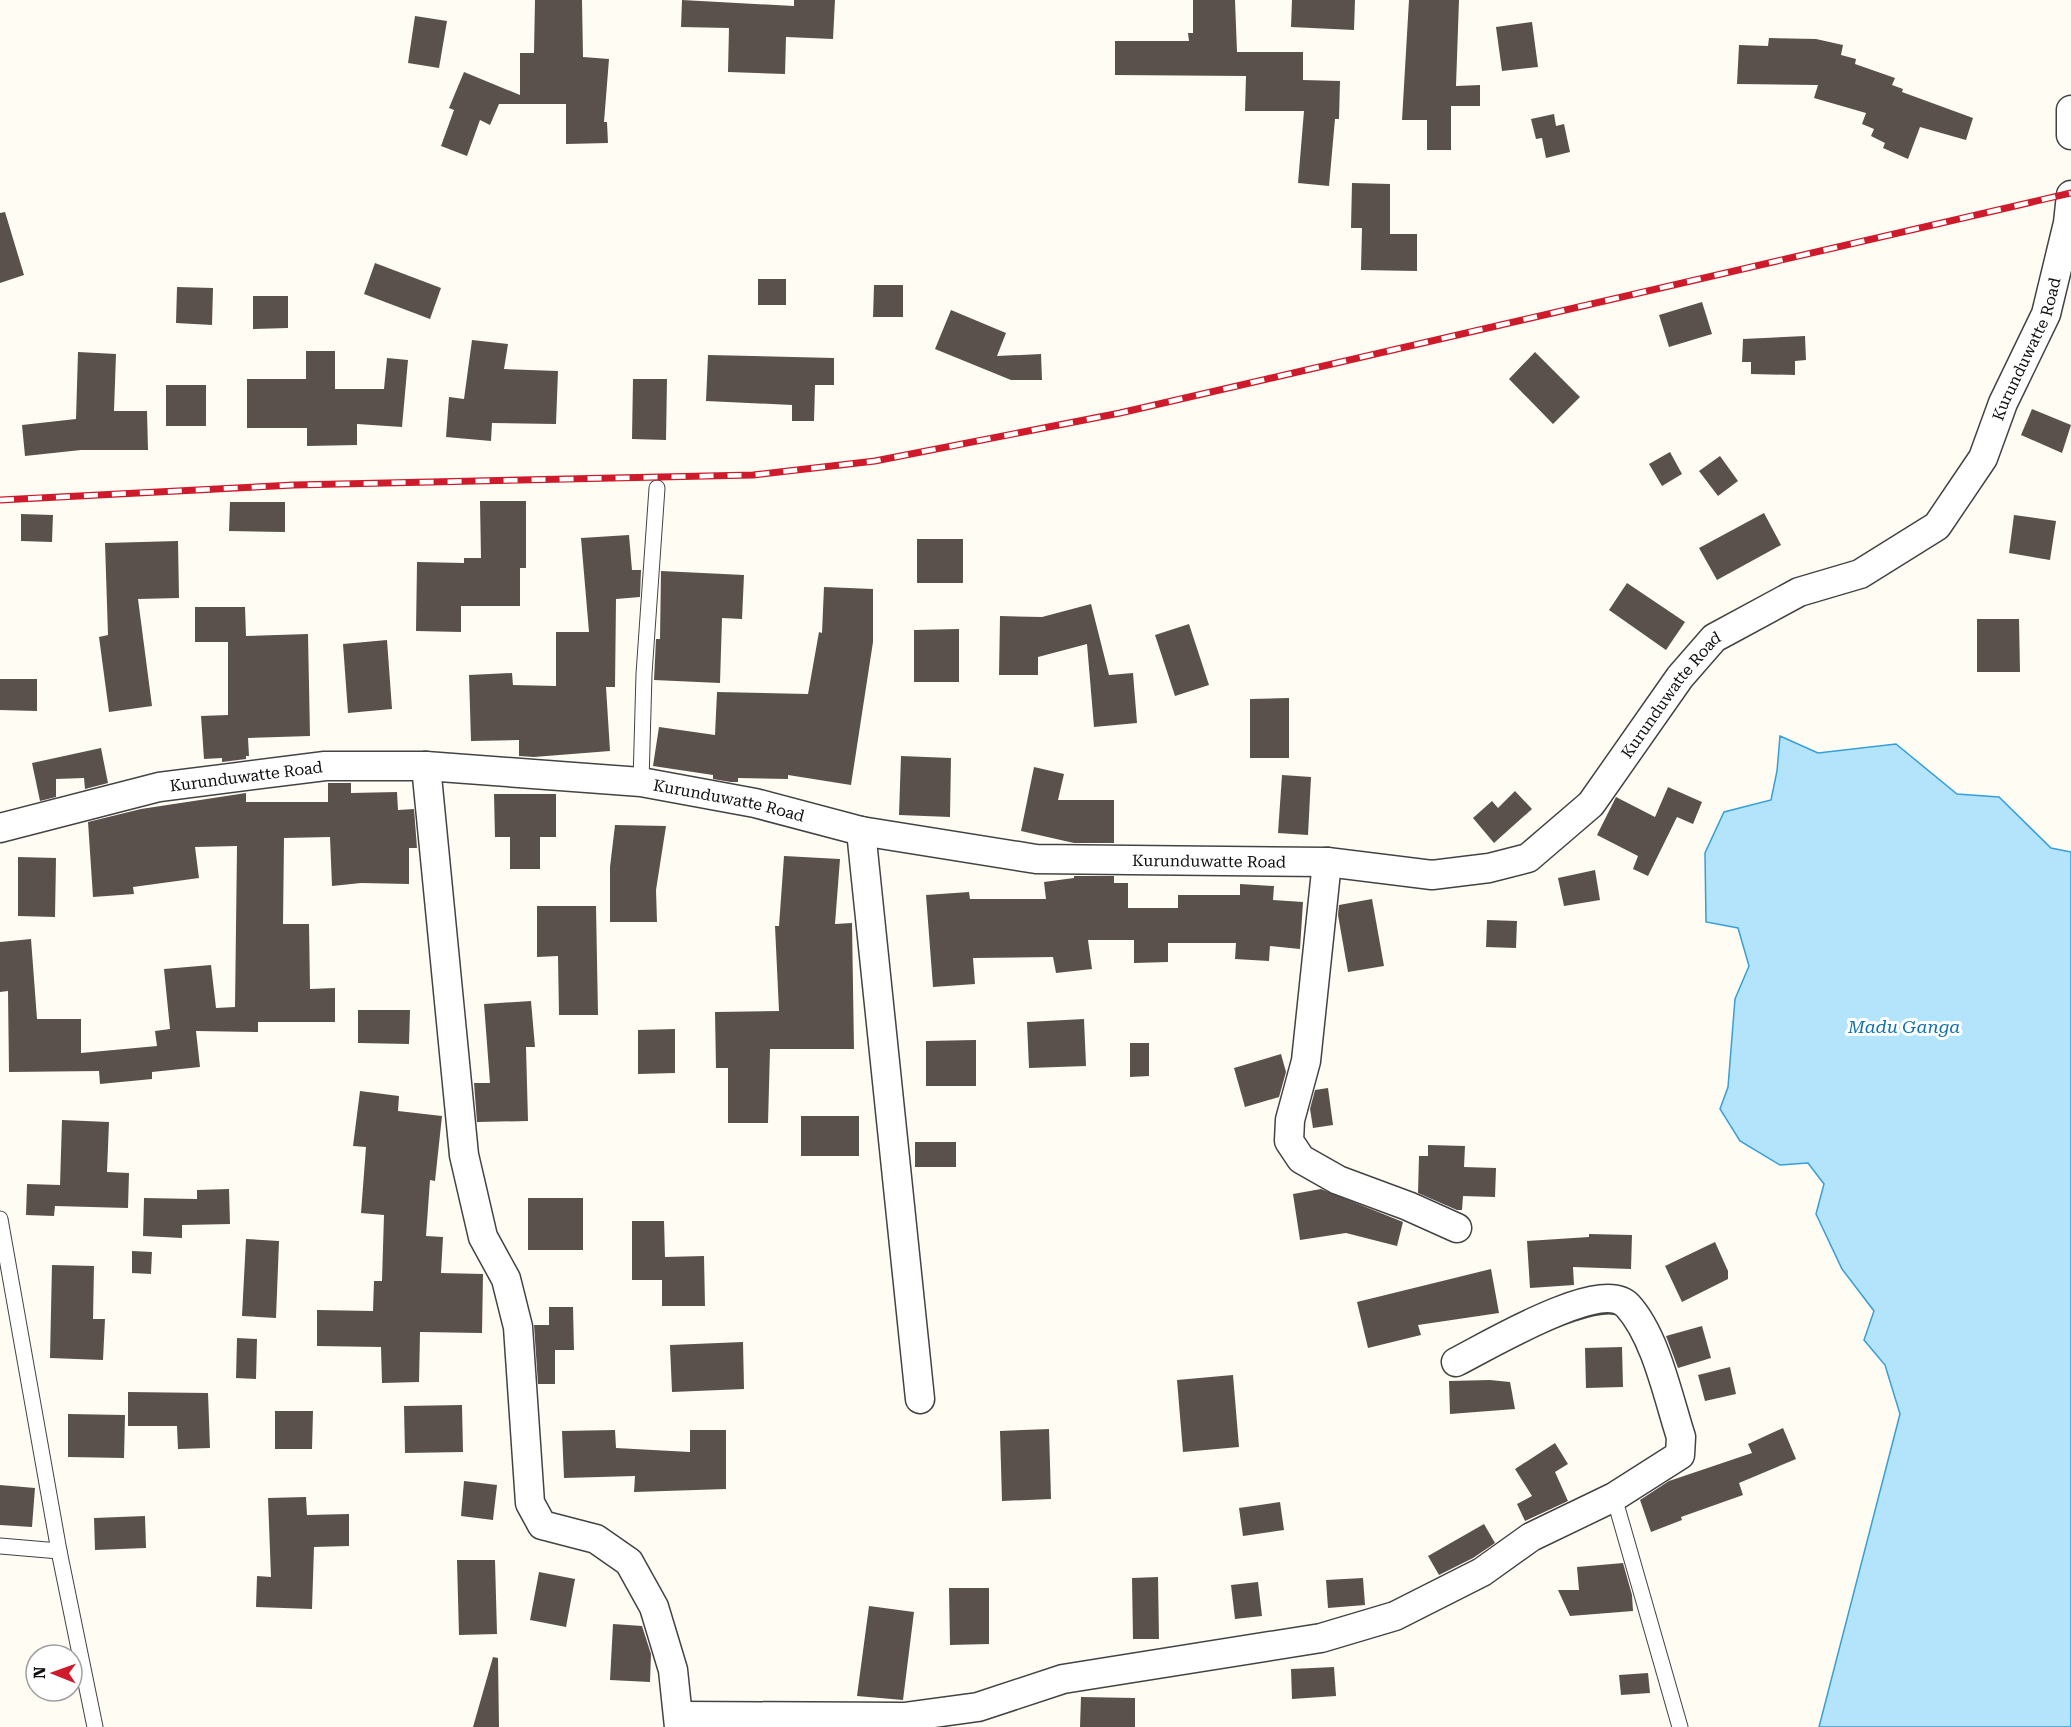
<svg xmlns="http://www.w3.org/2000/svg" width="2071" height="1727" font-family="'Roboto Serif',serif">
	<rect width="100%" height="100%" fill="#fffcf4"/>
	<path fill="#b3e4fb" stroke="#349fd9" stroke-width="1.5" d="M 1780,736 L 1818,753 L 1896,744 L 1957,794 L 1999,797 L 2051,848 L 2071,852 L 2071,1727 L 1819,1727 L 1900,1414 L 1885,1365 L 1864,1340 L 1874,1311 L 1842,1269 L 1816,1214 L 1824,1184 L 1808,1163 L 1780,1165 L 1740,1141 L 1720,1109 L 1728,1087 L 1735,999 L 1749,966 L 1738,928 L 1706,922 L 1705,853 L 1724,812 L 1771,800 L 1777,771 Z"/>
	<g fill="#5a514c">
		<path d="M 535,0 L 582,0 L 583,57 L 609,59 L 604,122 L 607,122 L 608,143 L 566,144 L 566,104 L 499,104 L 490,125 L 480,120 L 467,156 L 441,146 L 454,110 L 449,108 L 464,72 L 520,95 L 520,53 L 534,53 Z"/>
		<path d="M 682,0 L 794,6 L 794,0 L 835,0 L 833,39 L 786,37 L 785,74 L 728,72 L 729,28 L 681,27 Z"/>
		<path d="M 1193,0 L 1235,0 L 1237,52 L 1303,52 L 1303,80 L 1340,81 L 1339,119 L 1335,119 L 1329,186 L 1298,183 L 1304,111 L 1245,111 L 1246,76 L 1115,75 L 1115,41 L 1189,41 L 1188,33 L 1193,33 Z"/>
		<path d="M 1292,0 L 1355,0 L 1354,30 L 1291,27 Z"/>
		<path d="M 1409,0 L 1459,0 L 1456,86 L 1480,85 L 1480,106 L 1451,106 L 1451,150 L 1427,150 L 1427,120 L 1402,120 Z"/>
		<path d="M 415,16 L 447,21 L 439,68 L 408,63 Z"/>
		<path d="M 1532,22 L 1538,67 L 1502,71 L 1496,27 Z"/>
		<path d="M 1769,38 L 1816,39 L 1843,45 L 1841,55 L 1856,59 L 1855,64 L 1895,78 L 1892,85 L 1903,89 L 1902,92 L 1973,118 L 1966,140 L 1920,127 L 1908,159 L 1883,148 L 1885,143 L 1871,136 L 1874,129 L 1862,124 L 1866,113 L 1814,98 L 1818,85 L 1737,84 L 1739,45 L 1768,46 Z"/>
		<path d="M 1554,114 L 1556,126 L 1564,124 L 1570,152 L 1546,158 L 1542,138 L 1536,139 L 1531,119 Z"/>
		<path d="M 1352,183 L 1390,184 L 1390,234 L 1417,234 L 1417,271 L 1361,270 L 1362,228 L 1351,228 Z"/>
		<path d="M 5,212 L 24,275 L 0,283 L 0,213 Z"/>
		<path d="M 375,263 L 441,288 L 430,319 L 364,294 Z"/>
		<rect x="758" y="279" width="28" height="26"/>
		<path d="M 874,285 L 903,285 L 903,317 L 873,317 Z"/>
		<path d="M 177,287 L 213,288 L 212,325 L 176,323 Z"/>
		<path d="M 253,296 L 288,296 L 288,328 L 253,329 Z"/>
		<path d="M 1702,302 L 1712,334 L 1669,347 L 1659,315 Z"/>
		<path d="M 951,310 L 1006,333 L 997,356 L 1041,354 L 1042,380 L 1011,380 L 935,349 Z"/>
		<path d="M 1805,336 L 1806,360 L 1795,361 L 1795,375 L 1751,374 L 1751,362 L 1742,362 L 1743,339 Z"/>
		<path d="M 472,340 L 508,344 L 504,369 L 558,371 L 556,424 L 492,423 L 491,441 L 446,437 L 449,397 L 464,399 Z"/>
		<path d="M 306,351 L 335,351 L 335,389 L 384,389 L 387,358 L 408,360 L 402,427 L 357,424 L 357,445 L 307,446 L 307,428 L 247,428 L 247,379 L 306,379 Z"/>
		<path d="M 78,352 L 116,354 L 114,411 L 147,411 L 148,450 L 81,450 L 25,456 L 22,425 L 76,419 Z"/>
		<path d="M 1535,352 L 1580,397 L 1553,424 L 1509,379 Z"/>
		<path d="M 708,355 L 834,358 L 834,385 L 815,385 L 814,421 L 792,421 L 792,405 L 706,401 Z"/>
		<path d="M 633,379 L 667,379 L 666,440 L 632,439 Z"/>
		<rect x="166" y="385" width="40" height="41"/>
		<path d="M 2032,409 L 2071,425 L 2062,453 L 2021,435 Z"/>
		<path d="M 1670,452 L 1682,474 L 1662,486 L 1649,464 Z"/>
		<path d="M 1720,456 L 1738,481 L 1718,496 L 1699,471 Z"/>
		<path d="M 480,501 L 526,501 L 526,568 L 520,568 L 520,606 L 461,606 L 461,632 L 416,631 L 417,562 L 464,563 L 464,558 L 481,558 Z"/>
		<path d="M 230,502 L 285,502 L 285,532 L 229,531 Z"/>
		<path d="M 1764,513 L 1781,545 L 1717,580 L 1699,548 Z"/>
		<path d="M 21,514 L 53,515 L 52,542 L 21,541 Z"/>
		<path d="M 2014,515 L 2056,521 L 2050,560 L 2009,553 Z"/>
		<path d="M 629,535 L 632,570 L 641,570 L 640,597 L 616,599 L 615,687 L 606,687 L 610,751 L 534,757 L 519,756 L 519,740 L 471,741 L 469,675 L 512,673 L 513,685 L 556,686 L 556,632 L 589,632 L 581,538 Z"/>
		<rect x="917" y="539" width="46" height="44"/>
		<path d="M 178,541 L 179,598 L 138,599 L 152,706 L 109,712 L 99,637 L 108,635 L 105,543 Z"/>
		<path d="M 661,571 L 744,575 L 742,619 L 722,618 L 720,683 L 654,680 L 656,639 L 660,639 Z"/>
		<path d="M 1627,583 L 1685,622 L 1666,650 L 1609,610 Z"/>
		<path d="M 824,587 L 873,589 L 873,642 L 851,785 L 788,775 L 788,779 L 738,778 L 738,782 L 731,782 L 713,779 L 713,775 L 653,766 L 659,727 L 715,735 L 717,692 L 808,694 L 819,632 L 822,633 Z"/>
		<path d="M 1091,604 L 1109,675 L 1133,673 L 1137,723 L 1094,727 L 1087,644 L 1038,657 L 1038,675 L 999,675 L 1000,616 L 1042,617 Z"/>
		<path d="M 195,607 L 245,607 L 246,636 L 308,634 L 310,736 L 248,738 L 249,756 L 246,756 L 246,759 L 222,762 L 222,758 L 204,759 L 201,716 L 228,715 L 228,642 L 195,642 Z"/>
		<path d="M 1977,619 L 2019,619 L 2020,672 L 1977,672 Z"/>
		<path d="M 1189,624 L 1209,685 L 1175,696 L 1155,635 Z"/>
		<path d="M 959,629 L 959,682 L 914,682 L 914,630 Z"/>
		<path d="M 387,640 L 392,709 L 348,713 L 343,644 Z"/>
		<path d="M 0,679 L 37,679 L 37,711 L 0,710 Z"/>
		<path d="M 1289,698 L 1289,758 L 1250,758 L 1250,699 Z"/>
		<path d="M 101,748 L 108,783 L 85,789 L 84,778 L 56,779 L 56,797 L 40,801 L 32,763 Z"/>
		<path d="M 901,756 L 951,758 L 950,817 L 899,815 Z"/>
		<path d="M 1034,767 L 1064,774 L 1058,800 L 1114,800 L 1114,843 L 1074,843 L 1021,831 Z"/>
		<path d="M 1282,775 L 1311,777 L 1308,835 L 1278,833 Z"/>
		<path d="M 328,783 L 351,783 L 351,793 L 397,792 L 398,810 L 414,809 L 417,848 L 409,848 L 409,884 L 361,883 L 332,886 L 330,837 L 284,838 L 283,924 L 309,924 L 310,989 L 335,988 L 335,1022 L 258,1022 L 258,1032 L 196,1031 L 200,1067 L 152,1072 L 152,1079 L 100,1084 L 99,1071 L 9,1072 L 8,991 L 0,992 L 0,942 L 31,939 L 37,1019 L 81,1019 L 81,1053 L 157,1046 L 155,1031 L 170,1029 L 164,969 L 211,965 L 216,1008 L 235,1007 L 237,846 L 195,847 L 199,878 L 133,887 L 134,894 L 93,897 L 88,822 L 141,809 L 246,793 L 246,802 L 328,802 Z"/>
		<path d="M 1668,787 L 1702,802 L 1693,824 L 1677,817 L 1648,876 L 1633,869 L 1638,856 L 1597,835 L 1616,797 L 1655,817 Z"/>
		<path d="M 1515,791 L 1532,809 L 1494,843 L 1473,818 L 1492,801 L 1498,808 Z"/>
		<path d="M 494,794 L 556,794 L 556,837 L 540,837 L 540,869 L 510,869 L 510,837 L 495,837 Z"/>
		<path d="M 615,825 L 666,826 L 656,890 L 657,922 L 610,922 L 610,867 Z"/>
		<path d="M 784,856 L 840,859 L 835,924 L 852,923 L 854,1049 L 770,1049 L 768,1123 L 728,1123 L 728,1068 L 716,1068 L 715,1012 L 779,1011 L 775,926 L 779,926 Z"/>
		<path d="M 18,857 L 56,858 L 55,917 L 18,916 Z"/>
		<path d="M 1595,870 L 1600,900 L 1564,906 L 1558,878 Z"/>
		<path d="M 1074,876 L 1114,876 L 1114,883 L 1128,883 L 1128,908 L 1178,908 L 1178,895 L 1240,895 L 1240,884 L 1274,886 L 1273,900 L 1303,902 L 1300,949 L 1270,946 L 1269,961 L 1235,959 L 1236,943 L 1168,943 L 1168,962 L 1134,963 L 1134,940 L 1088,940 L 1092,969 L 1056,973 L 1053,957 L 973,958 L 975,984 L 933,987 L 926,895 L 969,892 L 970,899 L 1046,899 L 1044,882 L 1074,878 Z"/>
		<path d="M 1372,899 L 1384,966 L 1348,972 L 1338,915 L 1339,905 Z"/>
		<path d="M 537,906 L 596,906 L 598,1015 L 559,1015 L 558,956 L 537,957 Z"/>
		<path d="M 1487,920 L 1517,921 L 1516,948 L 1486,947 Z"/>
		<path d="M 531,1001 L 535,1047 L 526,1047 L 528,1121 L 477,1122 L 474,1083 L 490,1083 L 484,1004 Z"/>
		<path d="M 358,1010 L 410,1010 L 409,1044 L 358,1043 Z"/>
		<path d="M 1084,1019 L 1086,1066 L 1029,1068 L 1027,1022 Z"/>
		<path d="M 675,1029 L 675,1073 L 638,1074 L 638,1030 Z"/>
		<path d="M 976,1040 L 976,1086 L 926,1086 L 926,1041 Z"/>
		<path d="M 1130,1043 L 1149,1043 L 1149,1076 L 1130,1077 Z"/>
		<path d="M 1281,1054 L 1286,1072 L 1279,1097 L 1245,1107 L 1234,1068 Z"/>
		<path d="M 1328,1088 L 1333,1125 L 1313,1128 L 1310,1109 L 1315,1090 Z"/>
		<path d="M 360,1091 L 399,1096 L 398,1111 L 442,1116 L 435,1181 L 430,1180 L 426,1236 L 443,1237 L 441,1273 L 483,1274 L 482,1333 L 420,1332 L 419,1382 L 382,1383 L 381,1347 L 317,1346 L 317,1310 L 373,1311 L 374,1281 L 382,1281 L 384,1215 L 361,1213 L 366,1147 L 353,1146 Z"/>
		<rect x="801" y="1116" width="58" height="40"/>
		<path d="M 62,1120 L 109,1122 L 107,1172 L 129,1173 L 128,1208 L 55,1206 L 54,1216 L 26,1215 L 27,1184 L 60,1185 Z"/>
		<rect x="915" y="1142" width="41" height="25"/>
		<path d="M 1428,1145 L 1465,1146 L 1464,1167 L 1496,1168 L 1495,1197 L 1463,1196 L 1462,1210 L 1457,1210 L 1418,1193 L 1419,1156 L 1428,1156 Z"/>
		<path d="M 229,1189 L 230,1224 L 182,1225 L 182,1238 L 143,1236 L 144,1198 L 197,1199 L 197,1190 Z"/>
		<path d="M 1321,1189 L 1403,1222 L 1397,1246 L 1346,1233 L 1300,1240 L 1293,1194 Z"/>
		<rect x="528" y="1198" width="55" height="52"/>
		<path d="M 632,1221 L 664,1221 L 665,1257 L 704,1256 L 705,1306 L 662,1306 L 662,1280 L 632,1280 Z"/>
		<path d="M 1589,1234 L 1632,1235 L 1631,1269 L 1573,1267 L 1574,1285 L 1530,1288 L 1527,1241 L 1589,1237 Z"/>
		<path d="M 246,1239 L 279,1241 L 276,1318 L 242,1316 Z"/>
		<path d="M 1715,1242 L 1728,1271 L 1728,1279 L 1682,1302 L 1665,1266 Z"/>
		<path d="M 132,1251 L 152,1252 L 151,1274 L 132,1273 Z"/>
		<path d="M 52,1265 L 94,1266 L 93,1319 L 105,1319 L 103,1360 L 50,1358 Z"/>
		<path d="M 1491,1269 L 1499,1313 L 1418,1325 L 1421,1335 L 1368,1348 L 1357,1302 Z"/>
		<path d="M 549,1307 L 573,1307 L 574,1350 L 555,1350 L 555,1384 L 538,1384 L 534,1325 L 549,1325 Z"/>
		<path d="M 1702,1326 L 1711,1358 L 1678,1368 L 1666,1336 Z"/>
		<path d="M 237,1338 L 257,1339 L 256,1379 L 236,1378 Z"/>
		<path d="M 743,1342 L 744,1389 L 672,1392 L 670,1345 Z"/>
		<path d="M 1622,1347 L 1623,1387 L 1586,1388 L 1585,1348 Z"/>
		<path d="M 1730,1367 L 1736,1394 L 1705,1401 L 1698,1375 Z"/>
		<path d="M 1233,1375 L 1239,1447 L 1183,1452 L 1177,1380 Z"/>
		<path d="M 1490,1380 L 1510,1382 L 1515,1409 L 1450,1414 L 1449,1381 Z"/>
		<path d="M 128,1392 L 208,1393 L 210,1448 L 178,1449 L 177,1426 L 128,1426 Z"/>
		<path d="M 462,1405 L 463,1452 L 405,1453 L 404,1406 Z"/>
		<path d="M 275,1411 L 313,1411 L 312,1449 L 275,1449 Z"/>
		<path d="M 68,1414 L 125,1415 L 124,1458 L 68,1457 Z"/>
		<path d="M 1783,1428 L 1796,1459 L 1739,1483 L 1743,1495 L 1681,1517 L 1682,1520 L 1651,1532 L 1640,1500 L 1669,1481 L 1752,1453 L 1748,1444 Z"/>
		<path d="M 1049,1429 L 1051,1499 L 1002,1501 L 1000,1431 Z"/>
		<path d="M 615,1430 L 616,1448 L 690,1452 L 690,1430 L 726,1430 L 726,1489 L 634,1492 L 635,1476 L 564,1478 L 562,1431 Z"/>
		<path d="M 1555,1443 L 1568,1464 L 1555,1472 L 1568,1501 L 1525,1521 L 1517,1504 L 1532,1496 L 1515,1469 Z"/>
		<path d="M 464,1481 L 497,1485 L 493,1520 L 461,1516 Z"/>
		<path d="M 0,1485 L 35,1488 L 32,1527 L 0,1525 Z"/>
		<path d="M 306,1497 L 307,1515 L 349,1514 L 349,1546 L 314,1547 L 312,1609 L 256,1607 L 257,1576 L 271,1577 L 268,1498 Z"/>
		<path d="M 1280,1502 L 1284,1530 L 1243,1536 L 1239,1508 Z"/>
		<path d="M 145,1516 L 146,1548 L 95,1550 L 94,1518 Z"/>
		<path d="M 1484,1524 L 1495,1543 L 1473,1558 L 1439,1575 L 1428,1556 Z"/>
		<path d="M 457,1560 L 495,1560 L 497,1634 L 459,1635 Z"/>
		<path d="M 1623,1563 L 1632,1595 L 1633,1611 L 1570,1616 L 1558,1590 L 1579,1590 L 1577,1567 Z"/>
		<path d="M 539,1572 L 575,1579 L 566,1627 L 530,1620 Z"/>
		<path d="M 1158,1577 L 1159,1639 L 1133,1639 L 1132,1578 Z"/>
		<path d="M 1363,1578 L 1365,1605 L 1328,1608 L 1326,1580 Z"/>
		<path d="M 1258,1582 L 1262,1616 L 1235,1619 L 1231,1585 Z"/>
		<path d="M 949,1588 L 989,1588 L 989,1644 L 950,1645 Z"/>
		<path d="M 869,1606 L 914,1612 L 903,1700 L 857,1696 Z"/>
		<path d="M 613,1624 L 642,1626 L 651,1654 L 650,1682 L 610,1680 Z"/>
		<path d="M 493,1657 L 498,1658 L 499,1727 L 473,1727 Z"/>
		<path d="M 1334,1667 L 1336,1696 L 1292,1699 L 1291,1669 Z"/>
		<path d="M 1648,1673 L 1650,1693 L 1621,1695 L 1619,1675 Z"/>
		<path d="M 1081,1697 L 1135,1698 L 1135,1727 L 1080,1727 Z"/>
	</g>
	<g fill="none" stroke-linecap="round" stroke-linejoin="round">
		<g stroke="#434343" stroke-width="17">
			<g id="lane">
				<path d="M 641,782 L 644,674 L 657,488"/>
				<path d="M 0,1219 L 59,1551 L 95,1727"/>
				<path d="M 1614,1497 L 1680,1727"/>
				<path d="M 0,1546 L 59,1551"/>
			</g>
		</g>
		<g stroke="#434343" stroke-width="31">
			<g id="street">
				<path d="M 2071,110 L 2071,135"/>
				<path d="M 426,766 L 464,1155 L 483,1237 L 506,1279 L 518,1327 L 530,1503 L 542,1525 L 596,1539 L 629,1562 L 654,1607 L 673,1670 L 679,1727"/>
				<path id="s1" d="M 0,828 L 159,787 L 325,766 L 426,766 L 641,782 L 755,803 L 861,831 L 1036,859 L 1327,862 L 1432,875 L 1489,868 L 1528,858 L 1591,804 L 1680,677 L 1714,638 L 1799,592 L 1860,574 L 1937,526 L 1983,458 L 2003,403 L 2046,314 L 2068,223 L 2071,195"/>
				<path d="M 861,831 L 920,1399"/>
				<path d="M 1327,862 L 1306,1061 L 1290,1120 L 1289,1141 L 1301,1159 L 1338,1180 L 1408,1206 L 1457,1228"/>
				<path d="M 679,1716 L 904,1717 L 978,1707 L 1063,1679 L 1321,1638 L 1395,1616 L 1482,1572 L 1531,1537 L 1614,1497 L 1680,1455 L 1681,1437 C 1668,1397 1656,1337 1628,1306 C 1602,1277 1486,1347 1456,1362"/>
			</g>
		</g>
		<use href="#lane" stroke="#fff" stroke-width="15"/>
		<use href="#street" stroke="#fff" stroke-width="28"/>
		<g stroke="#ce1b2c" stroke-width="7">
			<path id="rail" d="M 0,500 L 294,485 L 753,475 L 875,461 L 1120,413 L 2071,193"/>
		</g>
		<use href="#rail" stroke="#fff" stroke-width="4.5" stroke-dasharray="14" stroke-linecap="butt"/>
	</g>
	<g text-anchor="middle" stroke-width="6" stroke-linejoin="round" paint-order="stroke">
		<g font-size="16" fill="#101010" stroke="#fff">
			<text dy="6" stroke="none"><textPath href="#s1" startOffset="2286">Kurunduwatte Road</textPath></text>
			<text dy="6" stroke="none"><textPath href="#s1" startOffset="1764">Kurunduwatte Road</textPath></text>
			<text dy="6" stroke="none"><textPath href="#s1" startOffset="252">Kurunduwatte Road</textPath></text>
			<text dy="6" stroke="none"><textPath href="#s1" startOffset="738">Kurunduwatte Road</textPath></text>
			<text dy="6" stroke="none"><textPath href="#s1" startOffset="1224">Kurunduwatte Road</textPath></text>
		</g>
		<g font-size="18" font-style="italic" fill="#0d70af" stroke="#fff">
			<text x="1904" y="1033">Madu Ganga</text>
		</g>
	</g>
	<g transform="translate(54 1673) rotate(271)"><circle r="28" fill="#ffffff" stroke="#9f9f9f" stroke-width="1.5"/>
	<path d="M0-4.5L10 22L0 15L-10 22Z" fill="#ce1b2c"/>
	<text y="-9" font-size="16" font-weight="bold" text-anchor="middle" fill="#101010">N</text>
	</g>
</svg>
